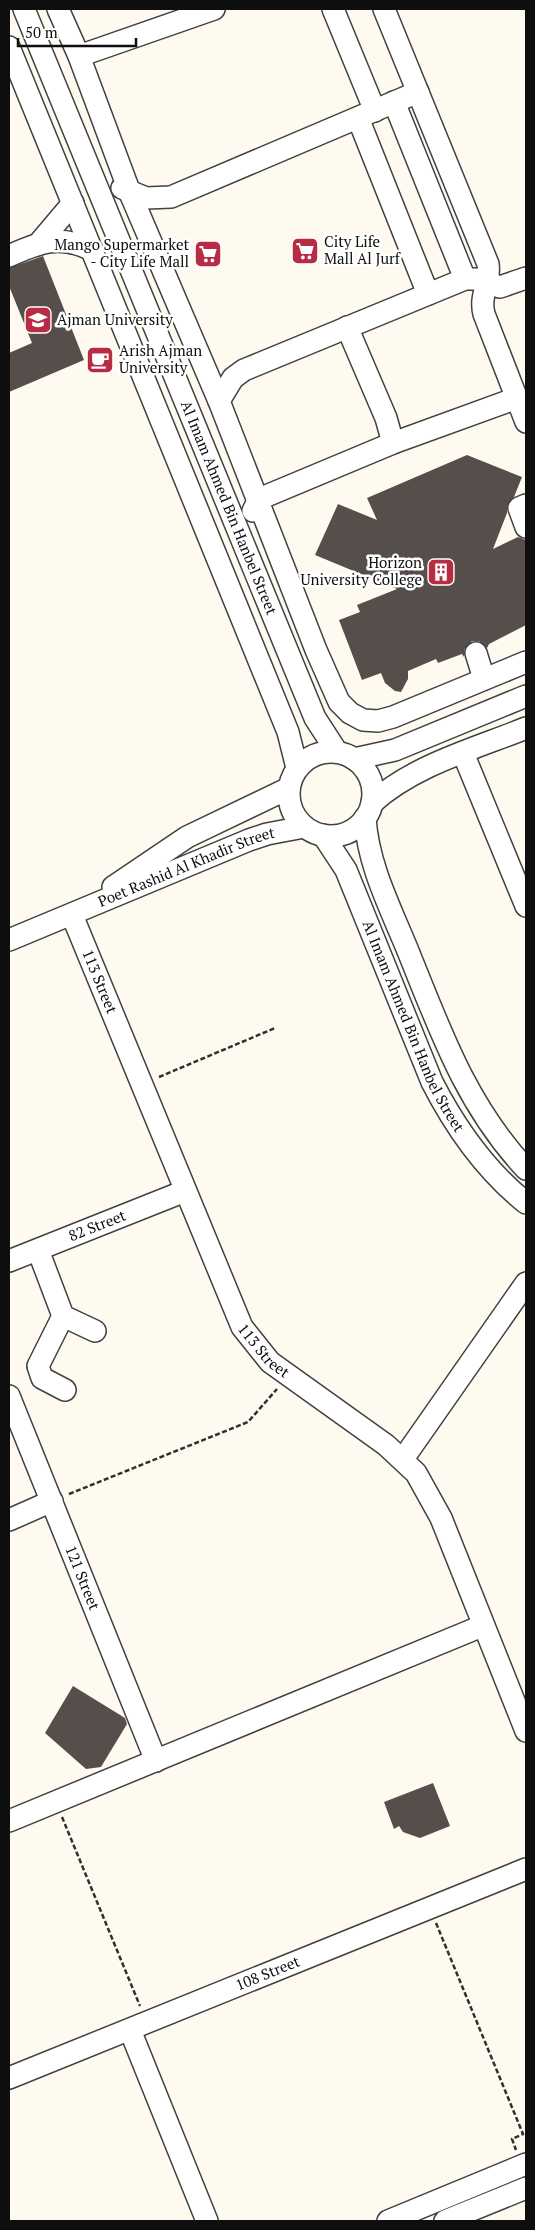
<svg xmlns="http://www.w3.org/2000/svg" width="535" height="2230" font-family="'PT Serif',serif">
	<rect width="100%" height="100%" fill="#fefaf0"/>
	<g fill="#564e4b">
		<path d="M 43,256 L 84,360 L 9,392 L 9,353 L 32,343 L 9,286 L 9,268 Z"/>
		<path d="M 467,455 L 522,477 L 514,497 L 507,506 L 507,513 L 493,549 L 518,537 L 526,540 L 526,625 L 489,644 L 487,648 L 479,641 L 472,641 L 464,650 L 464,657 L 462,654 L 438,663 L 436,659 L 408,671 L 408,679 L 401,692 L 395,691 L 385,683 L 381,673 L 362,680 L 339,620 L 360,612 L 357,605 L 397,589 L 315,555 L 329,524 L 338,504 L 377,520 L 367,498 Z"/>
		<path d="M 73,1686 L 125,1718 L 127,1724 L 101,1767 L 86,1769 L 45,1733 Z"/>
		<path d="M 433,1783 L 450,1826 L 420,1838 L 403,1832 L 399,1826 L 394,1829 L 384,1802 Z"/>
	</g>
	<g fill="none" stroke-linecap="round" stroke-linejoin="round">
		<g stroke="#414141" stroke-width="24">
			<g id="minor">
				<path id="s1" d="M 24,9 L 315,718 L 337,752"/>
				<path d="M 58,9 L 79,56 L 130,193 L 219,401 L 316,650 L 339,702 L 350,713 L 363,720 L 378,721 L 393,717 L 526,662"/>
				<path d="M 333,9 L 375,111"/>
				<path d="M 384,9 L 488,264 C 491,283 479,295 484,314 L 526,422"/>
				<path d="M 9,47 L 288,732 L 297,768"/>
				<path d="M 79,56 L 214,9"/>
				<path d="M 394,102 L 465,279"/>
				<path d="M 358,118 L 428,294"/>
				<path d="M 122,188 L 146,198 L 171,197 L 418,92"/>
				<path d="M 40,242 L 73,203"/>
				<path d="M 9,256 C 40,242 60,234 92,250"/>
				<path d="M 347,327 L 386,418 L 393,443"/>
				<path d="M 219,401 L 233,378 L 244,370 L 465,279 L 476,279 L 500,287 L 526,278"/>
				<path d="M 526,505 L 519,508 L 526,527"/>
				<path d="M 253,511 L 259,499 L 393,443 L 517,398"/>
				<path d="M 476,653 L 484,679"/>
				<circle cx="331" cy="794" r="42"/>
				<path d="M 463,753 L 526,906"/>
				<path d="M 354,759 L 395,750 L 526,696"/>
				<path d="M 372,803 C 414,765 474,749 526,728"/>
				<path d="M 365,818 C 368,865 390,907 408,951 C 440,1030 466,1105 526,1169"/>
				<path id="s2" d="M 323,835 L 346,870 L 432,1082 C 456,1129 485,1170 526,1203"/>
				<path d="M 113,887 L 187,837 L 289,788"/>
				<path id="s3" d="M 72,915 L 242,1327 L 270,1362 L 386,1445 L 416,1473 L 441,1518 L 526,1731"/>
				<path id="s4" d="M 9,940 L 249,840 L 267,834 L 304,827"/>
				<path d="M 38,1250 L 63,1316 L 95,1331"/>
				<path id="s5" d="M 9,1261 L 185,1191"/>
				<path d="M 63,1316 L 38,1366 L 42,1378 L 65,1390"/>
				<path id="s6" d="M 9,1396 L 156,1761"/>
				<path d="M 403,1459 L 526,1283"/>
				<path d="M 9,1520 L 52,1501"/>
				<path d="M 9,1821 L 482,1626"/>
				<path d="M 130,2030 L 207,2221"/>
				<path id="s7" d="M 9,2078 L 526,1869"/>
				<path d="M 388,2221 L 526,2164"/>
				<path d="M 445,2221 L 526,2188"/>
			</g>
		</g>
		<g stroke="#303030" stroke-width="2.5" stroke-dasharray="5 2.5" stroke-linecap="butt">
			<path d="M 159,1077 L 275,1028"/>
			<path d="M 69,1494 L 248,1422 L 277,1389"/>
			<path d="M 62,1817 L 140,2006"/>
			<path d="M 436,1923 L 523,2134 L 512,2139 L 516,2150"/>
		</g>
		<use href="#minor" stroke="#fff" stroke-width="21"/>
	</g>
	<defs>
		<g id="supermarket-square" transform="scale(1.4375)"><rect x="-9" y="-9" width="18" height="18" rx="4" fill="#b82c43" stroke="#fff"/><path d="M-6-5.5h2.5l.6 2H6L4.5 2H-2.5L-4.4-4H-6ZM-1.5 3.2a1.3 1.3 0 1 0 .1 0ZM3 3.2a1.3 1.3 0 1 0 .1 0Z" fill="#fff"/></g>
		<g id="university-square" transform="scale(1.4375)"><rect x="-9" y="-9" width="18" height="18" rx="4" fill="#b82c43" stroke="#fff"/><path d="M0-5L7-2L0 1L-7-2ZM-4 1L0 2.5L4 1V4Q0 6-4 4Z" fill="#fff"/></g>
		<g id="cafe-square" transform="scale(1.4375)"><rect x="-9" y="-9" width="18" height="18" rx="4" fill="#b82c43" stroke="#fff"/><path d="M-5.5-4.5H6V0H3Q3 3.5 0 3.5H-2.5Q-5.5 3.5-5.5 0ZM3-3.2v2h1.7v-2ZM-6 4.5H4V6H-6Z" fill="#fff"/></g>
		<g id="building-square" transform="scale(1.4375)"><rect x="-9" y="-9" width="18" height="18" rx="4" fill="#b82c43" stroke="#fff"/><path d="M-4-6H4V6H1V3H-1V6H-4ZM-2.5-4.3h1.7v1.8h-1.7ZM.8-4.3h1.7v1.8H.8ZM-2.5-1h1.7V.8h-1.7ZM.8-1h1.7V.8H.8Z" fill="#fff"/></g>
	</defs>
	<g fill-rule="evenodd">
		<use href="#supermarket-square" x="305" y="251"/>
		<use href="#supermarket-square" x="208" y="254"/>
		<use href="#university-square" x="38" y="320"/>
		<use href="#cafe-square" x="100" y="360"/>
		<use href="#building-square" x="441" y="572"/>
	</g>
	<g text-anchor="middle" stroke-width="5" stroke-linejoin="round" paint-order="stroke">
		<g font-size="15" fill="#0e0e0e" stroke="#fff" text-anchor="start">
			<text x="324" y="247">City Life<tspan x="324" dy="17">Mall Al Jurf</tspan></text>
			<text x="189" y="250" text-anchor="end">Mango Supermarket<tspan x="189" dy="17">- City Life Mall</tspan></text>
			<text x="57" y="325">Ajman University</text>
			<text x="119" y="356">Arish Ajman<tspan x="119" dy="17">University</tspan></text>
			<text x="422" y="568" text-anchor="end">Horizon<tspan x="422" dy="17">University College</tspan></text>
		</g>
		<g font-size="15" fill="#0e0e0e" stroke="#fff">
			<text dy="5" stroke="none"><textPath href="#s1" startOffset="539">Al Imam Ahmed Bin Hanbel Street</textPath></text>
			<text dy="5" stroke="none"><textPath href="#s4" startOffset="192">Poet Rashid Al Khadir Street</textPath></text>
			<text dy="5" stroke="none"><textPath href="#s3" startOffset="72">113 Street</textPath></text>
			<text dy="5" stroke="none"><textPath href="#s2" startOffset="212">Al Imam Ahmed Bin Hanbel Street</textPath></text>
			<text dy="5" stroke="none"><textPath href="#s5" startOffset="95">82 Street</textPath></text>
			<text dy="5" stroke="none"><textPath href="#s3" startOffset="478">113 Street</textPath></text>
			<text dy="5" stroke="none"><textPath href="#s6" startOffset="196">121 Street</textPath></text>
			<text dy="5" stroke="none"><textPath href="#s7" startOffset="279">108 Street</textPath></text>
		</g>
	</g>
	<rect width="535" height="2230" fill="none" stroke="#0e0e0e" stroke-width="20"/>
	<path d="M18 38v8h118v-8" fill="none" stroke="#0e0e0e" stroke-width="2.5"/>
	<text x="25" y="38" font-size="15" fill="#0e0e0e" stroke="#ffffff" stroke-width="4" paint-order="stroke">50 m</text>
</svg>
